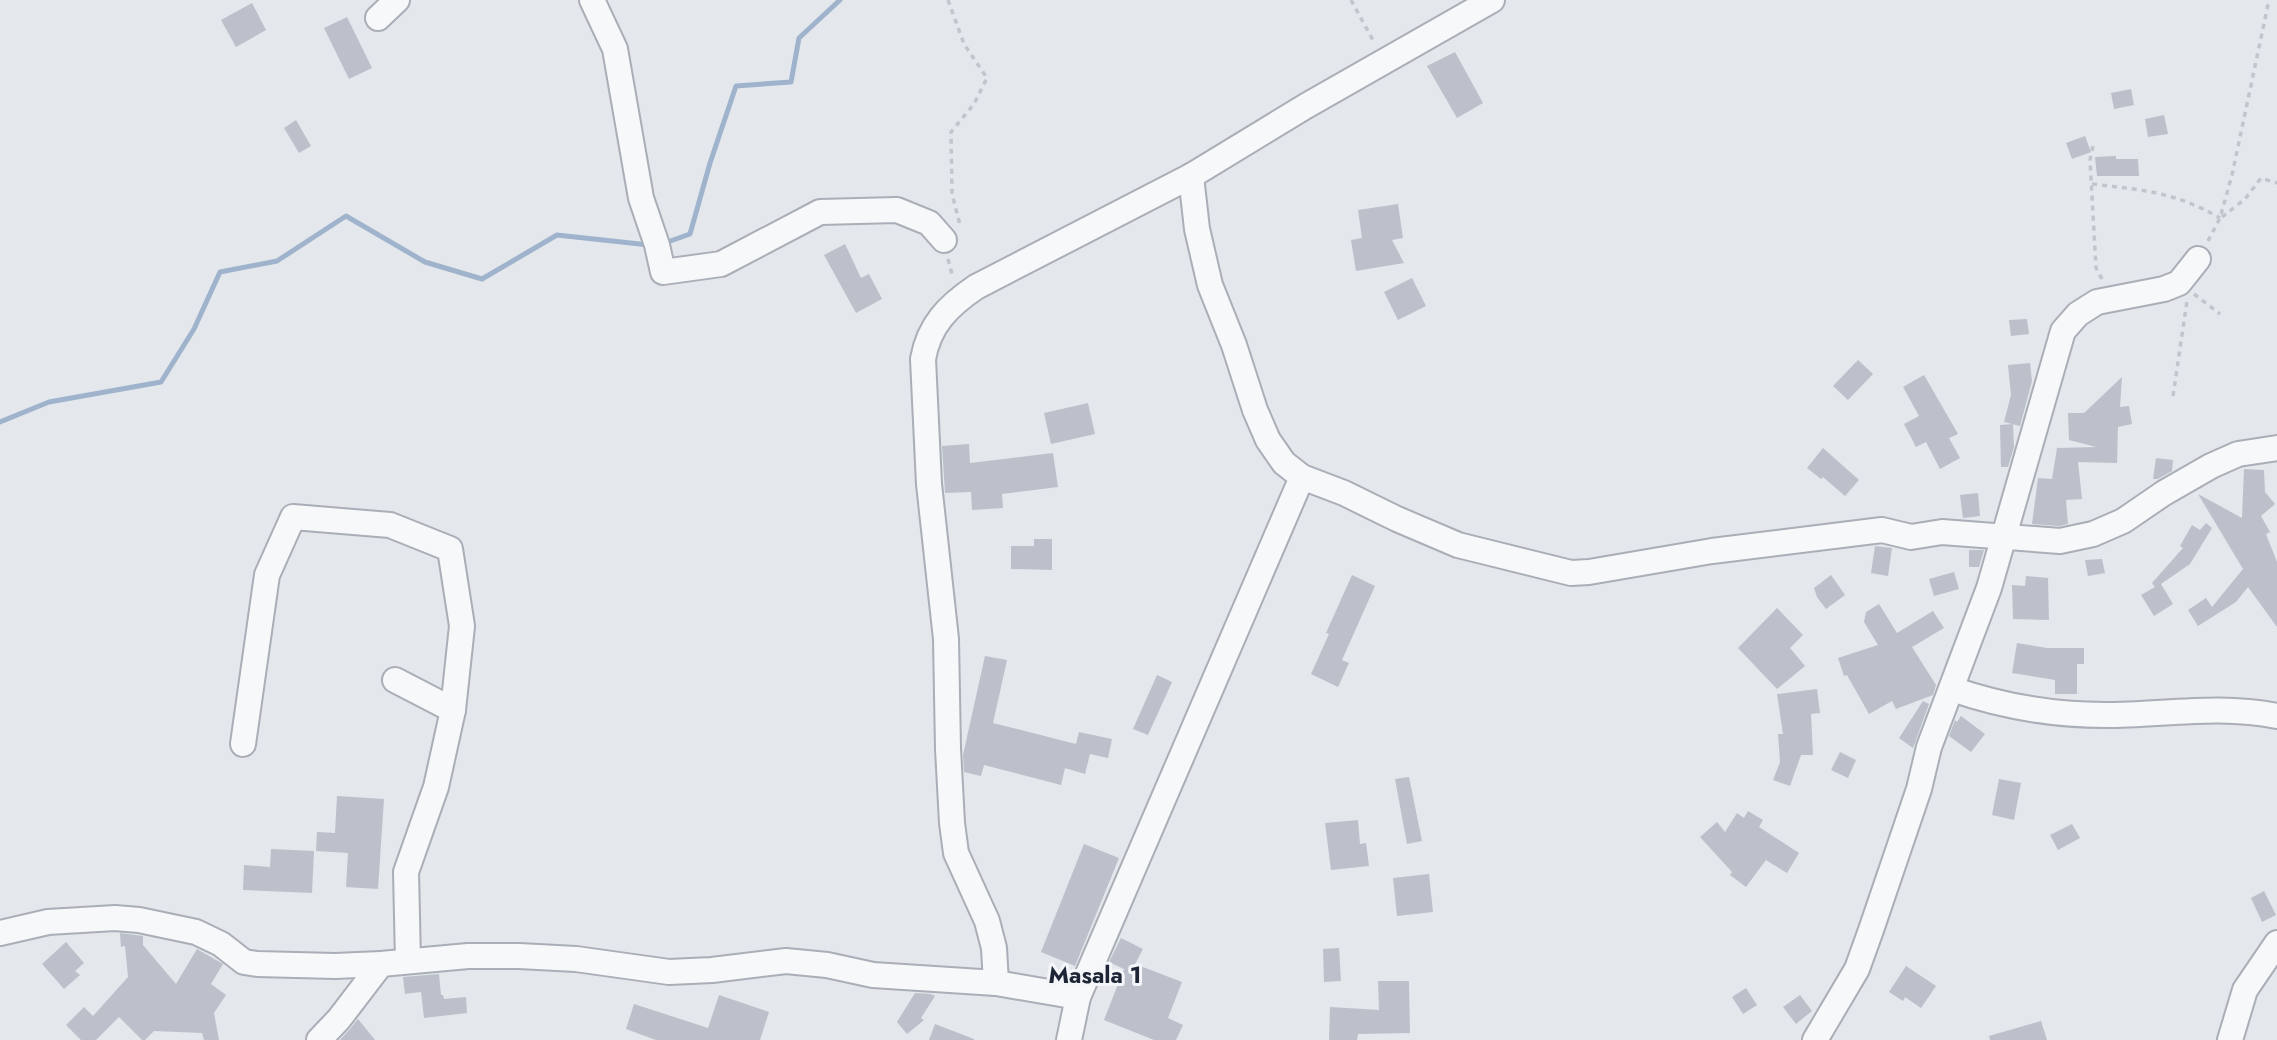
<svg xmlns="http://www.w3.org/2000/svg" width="2277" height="1040" font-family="Jost,sans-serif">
	<rect width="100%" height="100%" fill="#e4e7ec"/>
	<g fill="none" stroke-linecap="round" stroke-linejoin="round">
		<g stroke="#9fb4cc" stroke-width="5">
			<path d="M 662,244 L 690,234 L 710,163 L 736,86 L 791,82 L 799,38 L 840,0"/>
			<path d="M 0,422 L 49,402 L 161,382 L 194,329 L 220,272 L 277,261 L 346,216 L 425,262 L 482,279 L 557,235 L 649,245"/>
		</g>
	</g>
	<g fill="#bbc0ca">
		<path d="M 252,3 L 266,30 L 236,47 L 221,20 Z"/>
		<path d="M 347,17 L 372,68 L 349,79 L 324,28 Z"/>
		<path d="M 1455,52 L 1483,103 L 1457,118 L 1427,66 Z"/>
		<path d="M 2131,89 L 2134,105 L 2114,109 L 2111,93 Z"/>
		<path d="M 2164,115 L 2168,134 L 2148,137 L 2145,119 Z"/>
		<path d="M 296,120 L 311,146 L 299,153 L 284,128 Z"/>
		<path d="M 2085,136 L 2091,152 L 2072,159 L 2066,143 Z"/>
		<path d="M 2116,156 L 2116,159 L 2138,159 L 2139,176 L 2097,176 L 2095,157 Z"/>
		<path d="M 1398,204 L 1403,238 L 1392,240 L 1404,263 L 1356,271 L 1351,240 L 1362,238 L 1358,210 Z"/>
		<path d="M 845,244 L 861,278 L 869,274 L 882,299 L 856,313 L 824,255 Z"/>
		<path d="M 1412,278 L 1426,306 L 1398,320 L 1384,292 Z"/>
		<path d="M 2027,319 L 2029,334 L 2011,336 L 2009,320 Z"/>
		<path d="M 1858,360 L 1873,374 L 1848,400 L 1833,386 Z"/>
		<path d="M 2030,363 L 2032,381 L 2020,426 L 2004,422 L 2011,395 L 2008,365 Z"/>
		<path d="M 1924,375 L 1958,434 L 1949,438 L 1960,458 L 1940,469 L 1926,442 L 1916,447 L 1904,424 L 1919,416 L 1903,387 Z"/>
		<path d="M 2122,377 L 2120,407 L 2129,406 L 2132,424 L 2118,427 L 2117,463 L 2078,462 L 2082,499 L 2066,500 L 2068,524 L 2059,526 L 2032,524 L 2038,478 L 2052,479 L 2057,448 L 2096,447 L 2069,440 L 2068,413 L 2084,413 Z"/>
		<path d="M 1088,403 L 1095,434 L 1051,444 L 1044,413 Z"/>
		<path d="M 2013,424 L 2014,447 L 2008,467 L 2001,467 L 2000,425 Z"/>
		<path d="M 969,444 L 970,463 L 1053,453 L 1058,487 L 1002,494 L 1003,508 L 972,510 L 971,492 L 945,493 L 942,446 Z"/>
		<path d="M 1823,448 L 1859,480 L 1845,496 L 1823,477 L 1821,479 L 1807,468 Z"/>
		<path d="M 2156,458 L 2173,460 L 2172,471 L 2158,479 L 2153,479 Z"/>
		<path d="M 2244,469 L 2264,470 L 2265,492 L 2275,504 L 2261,516 L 2270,532 L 2266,534 L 2277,562 L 2277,627 L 2248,587 L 2236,602 L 2198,626 L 2188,610 L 2206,598 L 2212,607 L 2243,569 L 2198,494 L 2242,518 Z"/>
		<path d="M 1978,493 L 1980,516 L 1963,518 L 1960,495 Z"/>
		<path d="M 2206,523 L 2212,528 L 2190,564 L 2161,584 L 2173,604 L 2154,616 L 2141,595 L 2155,587 L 2152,583 L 2183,548 L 2180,546 L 2192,525 L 2200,530 Z"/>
		<path d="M 1034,539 L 1052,539 L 1052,570 L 1011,569 L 1011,546 L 1034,546 Z"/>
		<path d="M 1875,546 L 1892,548 L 1888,576 L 1871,573 Z"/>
		<path d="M 1969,550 L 1984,550 L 1979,567 L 1969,567 Z"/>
		<path d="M 2102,559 L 2105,573 L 2088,576 L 2085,560 Z"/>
		<path d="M 1954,572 L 1959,589 L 1934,596 L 1929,579 Z"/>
		<path d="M 1352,575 L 1375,586 L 1342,660 L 1349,663 L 1338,687 L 1311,674 L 1329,634 L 1326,633 Z"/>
		<path d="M 1831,575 L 1845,595 L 1826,609 L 1817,597 L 1814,588 Z"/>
		<path d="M 2026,576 L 2048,578 L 2049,620 L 2013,619 L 2012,585 L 2025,586 Z"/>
		<path d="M 1879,604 L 1897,633 L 1933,611 L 1944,628 L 1912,647 L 1936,685 L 1933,695 L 1896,709 L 1892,701 L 1869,714 L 1847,675 L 1844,676 L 1838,658 L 1878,645 L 1864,622 L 1866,612 Z"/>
		<path d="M 1777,608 L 1803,635 L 1790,648 L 1805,666 L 1777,689 L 1738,648 Z"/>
		<path d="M 2017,643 L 2047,648 L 2084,648 L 2084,664 L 2077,664 L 2077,694 L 2055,694 L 2055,680 L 2012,673 Z"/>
		<path d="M 985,656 L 1007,660 L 993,723 L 1076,744 L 1079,732 L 1112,739 L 1108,758 L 1090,754 L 1085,774 L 1065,768 L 1061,785 L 984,765 L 981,776 L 964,772 L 963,755 Z"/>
		<path d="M 1157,675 L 1172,682 L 1148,735 L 1133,729 Z"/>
		<path d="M 1817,689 L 1820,713 L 1811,714 L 1813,755 L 1801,755 L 1790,786 L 1773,780 L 1780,762 L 1778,734 L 1783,734 L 1777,694 Z"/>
		<path d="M 1923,701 L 1929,704 L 1913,748 L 1899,738 Z"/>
		<path d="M 1961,716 L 1985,734 L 1971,752 L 1949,736 L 1955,720 L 1957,722 Z"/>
		<path d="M 1840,752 L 1856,760 L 1848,778 L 1831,770 Z"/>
		<path d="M 1409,777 L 1422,841 L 1407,844 L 1395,779 Z"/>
		<path d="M 1999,779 L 2021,783 L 2014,820 L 1992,815 Z"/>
		<path d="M 337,796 L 384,799 L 378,889 L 346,887 L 348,853 L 316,851 L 317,832 L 335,833 Z"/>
		<path d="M 1748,811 L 1763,820 L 1759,827 L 1799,853 L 1787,873 L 1766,860 L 1746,887 L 1730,875 L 1732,872 L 1700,837 L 1717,822 L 1725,832 L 1737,813 L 1744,818 Z"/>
		<path d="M 1358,820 L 1360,844 L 1366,843 L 1369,866 L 1331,870 L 1325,823 Z"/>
		<path d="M 2072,824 L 2080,838 L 2058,850 L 2050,835 Z"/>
		<path d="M 1084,844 L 1119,858 L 1075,966 L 1041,952 Z"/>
		<path d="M 271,849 L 314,851 L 312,893 L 243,890 L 244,865 L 270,867 Z"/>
		<path d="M 1429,874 L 1433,912 L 1397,916 L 1393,878 Z"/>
		<path d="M 2264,891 L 2276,915 L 2262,922 L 2251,898 Z"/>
		<path d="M 120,933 L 143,936 L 143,945 L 176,984 L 197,949 L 223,964 L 211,984 L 226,995 L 214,1013 L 219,1040 L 204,1040 L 202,1033 L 154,1031 L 145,1040 L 142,1040 L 119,1017 L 96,1040 L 81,1040 L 66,1025 L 84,1007 L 93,1016 L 128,977 L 125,946 L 121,947 Z"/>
		<path d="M 1121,938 L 1143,949 L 1135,964 L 1182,982 L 1168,1018 L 1183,1025 L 1176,1040 L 1154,1040 L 1104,1020 L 1124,969 L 1109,962 Z"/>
		<path d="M 66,942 L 84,963 L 75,971 L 80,975 L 64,989 L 42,964 Z"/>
		<path d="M 1339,948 L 1341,981 L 1324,982 L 1323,949 Z"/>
		<path d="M 1906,966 L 1936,986 L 1921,1008 L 1905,997 L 1903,1001 L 1889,992 Z"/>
		<path d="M 439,974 L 441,995 L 443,995 L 444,999 L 466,997 L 467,1013 L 424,1018 L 421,992 L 405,994 L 403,977 Z"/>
		<path d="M 1378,981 L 1409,981 L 1410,1033 L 1358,1034 L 1357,1040 L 1329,1040 L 1330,1007 L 1379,1010 Z"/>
		<path d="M 1746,988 L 1757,1005 L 1743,1014 L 1732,997 Z"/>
		<path d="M 915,993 L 931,994 L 935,996 L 921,1018 L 924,1020 L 907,1034 L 897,1022 Z"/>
		<path d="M 719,995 L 769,1012 L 760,1040 L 656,1040 L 626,1029 L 634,1004 L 708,1028 Z"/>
		<path d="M 1800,995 L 1812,1011 L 1796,1024 L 1783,1007 Z"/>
		<path d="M 358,1019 L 375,1040 L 340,1040 L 350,1029 Z"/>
		<path d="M 2041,1021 L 2047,1040 L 1990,1040 L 1989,1036 Z"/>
		<path d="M 935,1024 L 974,1039 L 974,1040 L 929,1040 Z"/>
	</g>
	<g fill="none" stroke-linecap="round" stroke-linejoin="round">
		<g stroke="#a9aeb7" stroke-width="28">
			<g id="minor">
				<path d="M 592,0 L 615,49 L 641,198 L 657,245 L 663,272 L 721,264 L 820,212 L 897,210 L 929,223 L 944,240"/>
				<path d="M 378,18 L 397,0"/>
				<path d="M 1191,176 L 1197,229 L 1210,285 L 1234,345 L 1255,410 L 1268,440 L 1284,463 L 1302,477 L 1344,493 L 1397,519 L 1458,545 L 1571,573 L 1589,572 L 1712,551 L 1882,530 L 1911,537 L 1942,532 L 2060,541 L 2093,534 L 2123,521 L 2164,493 L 2211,466 L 2238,454 L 2277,448"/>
				<path d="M 395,680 L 453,710 L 436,787 L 406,872 L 408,961"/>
				<path d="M 1952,689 C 2001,706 2052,715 2105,715 C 2163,715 2220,704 2277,716"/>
				<path d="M 243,744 L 267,575 L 293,517 L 390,525 L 450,549 L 462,626 L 453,710"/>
				<path d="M 0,933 L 48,922 L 115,918 L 139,920 L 196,932 L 221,944 L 244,962 L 257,964 L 335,966 L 381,964 L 468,956 L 519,956 L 576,959 L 669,972 L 712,970 L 786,961 L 827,965 L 873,975 L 996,983 L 1078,997"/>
				<path d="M 996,983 L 994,948 L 987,921 L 956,853 L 952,823 L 948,749 L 946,639 L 929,484 L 923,359 C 929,325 948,306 976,287 L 1191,176 L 1306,106 L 1492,0"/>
				<path d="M 319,1040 L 339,1019 L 381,964"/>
				<path d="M 1069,1040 L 1078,997 L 1302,477"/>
				<path d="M 1815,1040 L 1857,969 L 1871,930 L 1919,789 L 1929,747 L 1989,588 L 2063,331 L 2078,314 L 2097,302 L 2164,289 L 2179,283 L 2198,259"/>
				<path d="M 2230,1040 L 2245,990 L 2277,943"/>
			</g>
		</g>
		<g stroke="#c2c5cb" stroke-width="3.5" stroke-dasharray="5 5" stroke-linecap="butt">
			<path d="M 948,0 L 964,44 L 987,78 L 974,104 L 951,132 L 952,194 L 960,225"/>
			<path d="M 1351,0 L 1374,42"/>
			<path d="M 2093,146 L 2090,160 L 2096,268 L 2103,281"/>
			<path d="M 2092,184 C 2143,190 2175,192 2220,218"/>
			<path d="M 2222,217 L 2245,199 L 2261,178 L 2277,183"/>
			<path d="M 2208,241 L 2220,218 L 2232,175 L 2269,0"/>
			<path d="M 948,259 L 953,278"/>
			<path d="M 2194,294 L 2220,314"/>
			<path d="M 2173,396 L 2187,301"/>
		</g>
		<use href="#minor" stroke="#f7f8fa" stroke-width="24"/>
	</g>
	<g text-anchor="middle" stroke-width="6" stroke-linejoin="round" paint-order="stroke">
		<g font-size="23" font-weight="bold" fill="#1d2536" stroke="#f4f6f9">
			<text x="1095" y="983">Masala 1</text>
		</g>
	</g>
</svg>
